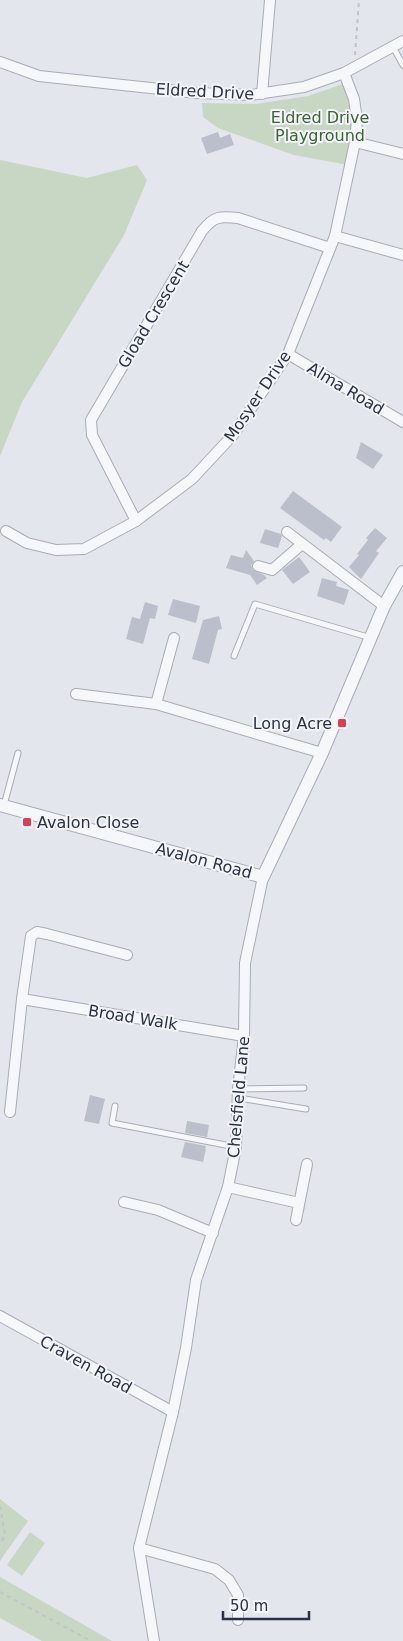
<svg xmlns="http://www.w3.org/2000/svg" width="403" height="1641" font-family="'DejaVu Sans',sans-serif">
	<rect width="100%" height="100%" fill="#e3e6ec"/>
	<g fill="#c8d7c3">
		<path d="M 343,84 L 350,105 L 354,125 L 348,165 L 294,155 L 218,128 L 203,117 L 202,103 L 256,104 L 308,96 Z"/>
		<path d="M 0,160 L 87,178 L 137,165 L 147,180 L 124,235 L 22,402 L 0,456 Z"/>
		<path d="M 0,1499 L 28,1521 L 0,1561 Z"/>
		<path d="M 30,1532 L 45,1543 L 22,1576 L 7,1565 Z"/>
		<path d="M 0,1577 L 112,1641 L 42,1641 L 0,1618 Z"/>
	</g>
	<g fill="#babfcb">
		<path d="M 218,132 L 220,138 L 230,134 L 234,145 L 207,154 L 201,138 Z"/>
		<path d="M 361,442 L 383,455 L 373,469 L 356,458 Z"/>
		<path d="M 293,491 L 342,527 L 331,542 L 326,538 L 324,540 L 280,508 Z"/>
		<path d="M 375,528 L 387,538 L 376,551 L 379,553 L 361,579 L 349,567 L 359,555 L 357,554 L 368,540 L 366,538 Z"/>
		<path d="M 265,529 L 281,534 L 282,536 L 278,548 L 260,543 Z"/>
		<path d="M 246,550 L 254,561 L 251,565 L 253,570 L 264,575 L 267,578 L 257,585 L 250,575 L 226,568 L 231,555 L 243,558 Z"/>
		<path d="M 299,557 L 310,572 L 293,584 L 282,570 Z"/>
		<path d="M 322,578 L 337,582 L 336,586 L 349,590 L 344,605 L 317,596 Z"/>
		<path d="M 173,599 L 200,606 L 196,623 L 168,615 Z"/>
		<path d="M 145,602 L 158,606 L 155,619 L 150,618 L 143,644 L 126,639 L 132,617 L 140,619 Z"/>
		<path d="M 219,616 L 222,629 L 218,630 L 209,664 L 192,659 L 203,620 Z"/>
		<path d="M 90,1095 L 105,1099 L 99,1124 L 84,1121 Z"/>
		<path d="M 187,1121 L 209,1125 L 207,1137 L 185,1133 Z"/>
		<path d="M 185,1142 L 206,1146 L 205,1149 L 206,1149 L 203,1162 L 181,1157 Z"/>
	</g>
	<g fill="none" stroke-linecap="round" stroke-linejoin="round">
		<g stroke="#a7acb7" stroke-width="7">
			<g id="service">
				<path d="M 393,47 L 403,65"/>
				<path d="M 234,656 L 255,604 L 371,638"/>
				<path d="M 4,805 L 18,753"/>
				<path d="M 238,1089 L 304,1088"/>
				<path d="M 239,1098 L 306,1109"/>
				<path d="M 115,1106 L 112,1123 L 236,1147"/>
			</g>
		</g>
		<g stroke="#a7acb7" stroke-width="12">
			<g id="minor">
				<path d="M 0,62 L 39,76 L 197,93 L 251,95 L 304,87 L 344,73 L 403,41"/>
				<path d="M 262,94 L 270,0"/>
				<path d="M 355,142 L 403,154"/>
				<path d="M 335,236 L 403,255"/>
				<path d="M 288,354 L 403,422"/>
				<path d="M 136,521 L 92,435 L 91,420 L 202,231 C 214,216 220,216 238,218 L 330,248"/>
				<path d="M 6,531 L 27,543 L 56,550 L 84,549 L 136,521 L 192,479 L 233,435 L 288,354 L 335,236 L 355,142 L 357,120 L 354,99 L 344,73"/>
				<path d="M 287,532 L 384,606"/>
				<path d="M 258,566 L 272,570 L 302,544"/>
				<path d="M 76,694 L 156,704 L 322,753"/>
				<path d="M 156,704 L 174,638"/>
				<path d="M 22,999 L 244,1036"/>
				<path d="M 10,1112 L 22,999 L 31,936 L 37,932 L 47,934 L 127,955"/>
				<path d="M 228,1187 L 299,1203"/>
				<path d="M 124,1202 L 158,1210 L 213,1233"/>
				<path d="M 296,1220 L 307,1164"/>
				<path d="M 0,1316 L 173,1412"/>
				<path d="M 139,1548 L 215,1569 L 229,1580 L 238,1595 L 238,1620"/>
				<path d="M 154,1641 L 139,1548 L 173,1412 L 186,1348 L 196,1280 L 228,1187 L 236,1147 L 238,1089 L 244,1036 L 245,963 L 263,877"/>
			</g>
		</g>
		<g stroke="#a7acb7" stroke-width="14">
			<path id="tertiary" d="M 0,805 L 263,877 L 322,753 L 384,606 L 403,572"/>
		</g>
		<g stroke="#c1c4cb" stroke-width="2" stroke-dasharray="4 4" stroke-linecap="butt">
			<path d="M 355,55 L 359,0"/>
			<path d="M 0,1506 L 5,1535 L 0,1545"/>
			<path d="M 0,1592 L 91,1641"/>
		</g>
		<use href="#service" stroke="#f6f7fa" stroke-width="5"/>
		<use href="#minor" stroke="#f6f7fa" stroke-width="10"/>
		<use href="#tertiary" stroke="#f6f7fa" stroke-width="12"/>
	</g>
	<g fill="#db3f50" stroke="#f3f5f9" stroke-width="2">
		<rect x="337" y="718" width="10" height="10" rx="2.5"/>
		<rect x="22" y="817" width="10" height="10" rx="2.5"/>
	</g>
	<g text-anchor="middle" stroke-width="4" stroke-linejoin="round" paint-order="stroke">
		<g font-size="16" fill="#293246" stroke="#f3f5f9">
			<text transform="translate(205 91) rotate(3)" y="6">Eldred Drive</text>
			<text transform="translate(153 314) rotate(-59)" y="6">Gload Crescent</text>
			<text transform="translate(346 388) rotate(31)" y="6">Alma Road</text>
			<text transform="translate(257 396) rotate(-56)" y="6">Mosyer Drive</text>
			<text transform="translate(204 860) rotate(15)" y="6">Avalon Road</text>
			<text transform="translate(133 1017) rotate(9)" y="6">Broad Walk</text>
			<text transform="translate(238 1097) rotate(-85)" y="6">Chelsfield Lane</text>
			<text transform="translate(86 1364) rotate(29)" y="6">Craven Road</text>
		</g>
		<g font-size="16" fill="#3c6435" stroke="#f3f5f9">
			<text x="320" y="123">Eldred Drive<tspan x="320" dy="18">Playground</tspan></text>
		</g>
		<g font-size="16" fill="#293246" stroke="#f3f5f9" text-anchor="end">
			<text x="332" y="729">Long Acre</text>
			<text x="37" y="828" text-anchor="start">Avalon Close</text>
		</g>
	</g>
	<path d="M223 1611v8h86v-8" fill="none" stroke="#293246" stroke-width="2.5"/>
	<text x="230" y="1611" font-size="15" fill="#293246" stroke="#f3f5f9" stroke-width="4" paint-order="stroke">50 m</text>
</svg>
